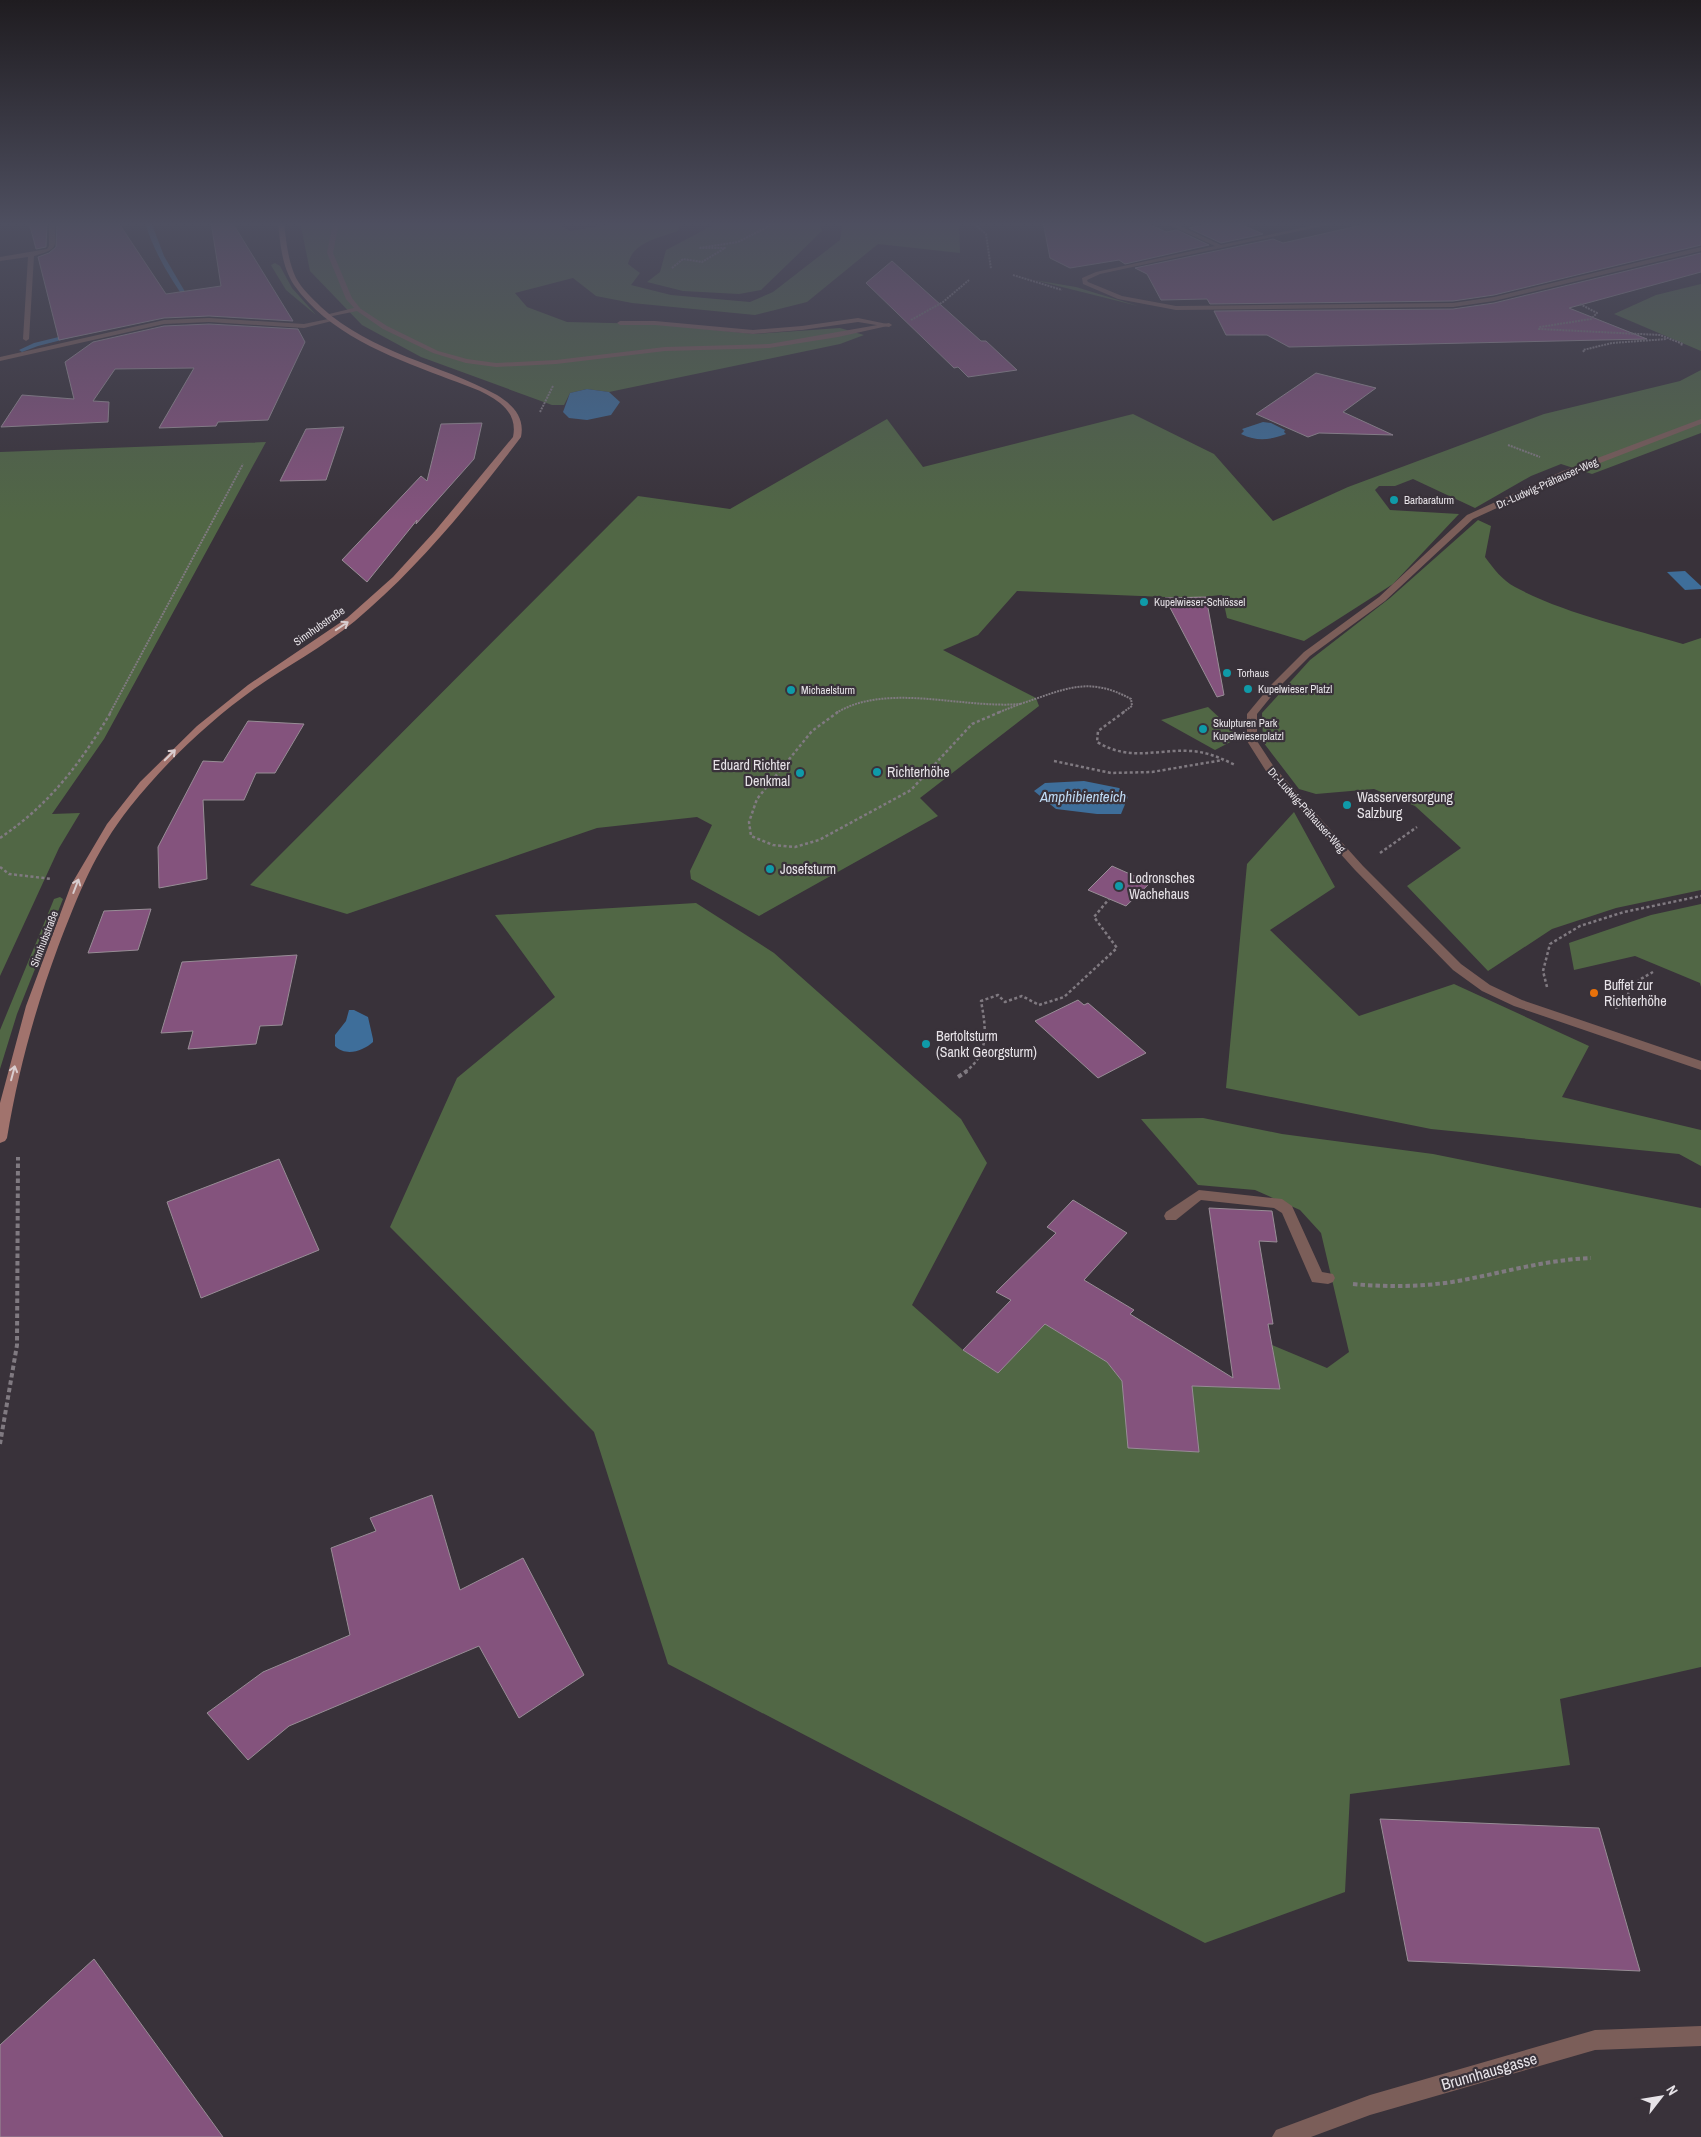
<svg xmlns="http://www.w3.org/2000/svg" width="1701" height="2137" font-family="'Archivo Narrow',sans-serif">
	<rect width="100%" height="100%" fill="#39323a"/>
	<g fill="#516745">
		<path d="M 300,222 L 554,222 L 570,231 L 624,222 L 683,222 L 679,224 L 678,231 C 659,238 633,242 628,264 L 640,273 L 631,285 L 671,295 L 750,302 L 773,292 L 840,240 L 842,228 L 840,222 L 959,222 L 960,253 L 878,244 L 807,302 L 755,315 L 632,303 L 596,296 L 573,278 L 515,293 L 527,307 L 567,322 L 655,324 L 754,334 L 840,328 L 864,335 L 840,344 L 609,392 L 587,389 L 570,393 L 564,405 L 552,405 L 421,357 L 362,325 L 310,271 Z"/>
		<path d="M 719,222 L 819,222 L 822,231 L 761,290 L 739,294 L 683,291 L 647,282 L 660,272 L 666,250 Z"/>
		<path d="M 275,263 L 280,266 L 292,288 L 316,315 L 286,290 L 272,267 L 271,265 Z"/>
		<path d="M 1034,280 L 1076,287 L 1138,306 Z"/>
		<path d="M 1701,284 L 1701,351 L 1614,314 L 1656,295 Z"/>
		<path d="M 1701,370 L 1701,433 L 1592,474 L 1561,464 L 1531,476 L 1475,508 L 1413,479 L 1395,486 L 1379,486 L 1375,490 L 1390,510 L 1459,514 L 1393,584 L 1304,641 L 1227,618 L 1222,595 L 1190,598 L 1017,591 L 978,635 L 943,650 L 1036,698 L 1039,706 L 920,798 L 938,816 L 759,916 L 691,879 L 690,871 L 712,825 L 697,817 L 597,828 L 347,914 L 250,885 L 638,496 L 730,509 L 887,419 L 923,467 L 1133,414 L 1214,454 L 1273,521 L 1348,487 L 1544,414 L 1680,381 Z"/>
		<path d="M 266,442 L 104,739 L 52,814 L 80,813 L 59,848 L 0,976 L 0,452 Z"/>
		<path d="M 1478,520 L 1491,526 L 1485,557 C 1494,569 1502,580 1515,587 C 1563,613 1630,628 1683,644 L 1701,638 L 1701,890 L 1616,908 L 1552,929 L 1488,971 L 1407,886 L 1461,848 L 1415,806 L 1374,789 L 1316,794 L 1299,789 L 1263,742 L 1262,713 L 1310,660 L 1390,598 Z"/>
		<path d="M 1208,707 L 1240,737 L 1215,750 L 1161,720 Z"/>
		<path d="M 1294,812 L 1335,887 L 1270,930 L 1359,1016 L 1454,984 L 1589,1046 L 1562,1097 L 1701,1130 L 1701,1166 L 1679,1154 L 1431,1129 L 1226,1088 L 1247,864 Z"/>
		<path d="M 60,897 L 63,899 L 17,1014 L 0,1069 L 0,1030 L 52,904 L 54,899 Z"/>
		<path d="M 696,903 L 774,953 L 961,1119 L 987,1163 L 912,1305 L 963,1350 L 998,1373 L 1045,1324 L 1107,1362 L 1122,1381 L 1129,1448 L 1199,1452 L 1192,1386 L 1279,1389 L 1272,1345 L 1327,1368 L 1349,1352 L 1321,1233 L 1300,1210 L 1255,1190 L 1198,1185 L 1141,1119 L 1203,1118 L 1282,1134 L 1433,1154 L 1701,1208 L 1701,1667 L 1560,1699 L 1570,1765 L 1350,1794 L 1345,1892 L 1205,1943 L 668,1664 L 594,1432 L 390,1227 L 457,1078 L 555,997 L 495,915 Z"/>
		<path d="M 1701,904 L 1701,987 L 1700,983 L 1635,956 L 1574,970 L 1569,943 L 1651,915 Z"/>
	</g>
	<g fill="#3e6e9a">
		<path d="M 587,389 L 609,392 L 620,402 L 611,415 L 587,420 L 569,418 L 563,412 L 570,393 Z"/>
		<path d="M 1263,422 L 1271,423 L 1285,430 L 1284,432 L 1286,434 C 1269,440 1258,442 1241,434 L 1244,431 L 1242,429 Z"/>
		<path d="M 1685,571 L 1701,586 L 1701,589 L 1685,590 L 1667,572 Z"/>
		<path d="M 1084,781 L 1119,788 L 1128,797 L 1121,814 L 1097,814 L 1056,809 L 1034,791 L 1045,783 Z"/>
		<path d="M 349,1010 L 354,1010 L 368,1017 L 373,1039 L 373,1042 C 363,1051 346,1057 335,1046 L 335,1035 L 346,1021 Z"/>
	</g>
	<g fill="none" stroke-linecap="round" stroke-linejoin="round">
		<g fill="#3e6e9a" fill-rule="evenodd">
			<path d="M 145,222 L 151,222 L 164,256 L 194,307 L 190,307 C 172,280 154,254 145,222 Z"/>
			<path d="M 75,333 L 78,335 L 77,336 L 38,346 L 22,352 L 19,350 L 34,343 Z"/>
		</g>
	</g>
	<g fill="#84537d" stroke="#988d96">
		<path d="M 29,222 L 47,222 L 46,247 L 36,249 Z"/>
		<path d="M 57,222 L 118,222 L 166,294 L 221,286 L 211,222 L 232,222 L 293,321 L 209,316 L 164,318 L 59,340 L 38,257 L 49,253 L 56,247 Z"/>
		<path d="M 1043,222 L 1144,222 L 1166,232 L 1177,230 L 1209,245 L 1125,264 L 1119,260 L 1070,268 L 1050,258 Z"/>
		<path d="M 1217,222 L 1235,222 L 1263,234 L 1221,243 L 1189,228 Z"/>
		<path d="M 1375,222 L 1701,222 L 1701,245 L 1494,295 L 1453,301 L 1210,304 L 1207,299 L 1161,300 L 1147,274 L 1135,268 L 1273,239 L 1283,243 Z"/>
		<path d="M 1701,253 L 1701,272 L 1569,308 L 1647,339 L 1289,347 L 1267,335 L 1226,335 L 1214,311 L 1453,309 L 1494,303 Z"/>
		<path d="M 892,261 L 981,341 L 986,341 L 1017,370 L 968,377 L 958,367 L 954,368 L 866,283 Z"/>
		<path d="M 209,324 L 298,329 L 305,342 L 268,420 L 218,422 L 216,426 L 159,428 L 194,368 L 115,369 L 93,401 L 109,402 L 108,422 L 1,427 L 22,395 L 74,399 L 65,362 L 93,342 L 164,326 Z"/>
		<path d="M 1316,373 L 1376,388 L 1343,412 L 1393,435 L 1319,433 L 1308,437 L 1256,414 Z"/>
		<path d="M 482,423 L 474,459 L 416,524 L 417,520 L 367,582 L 342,560 L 421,476 L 427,481 L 441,424 Z"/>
		<path d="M 344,427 L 326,480 L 280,481 L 306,429 Z"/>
		<path d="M 1206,597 L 1224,695 L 1217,697 L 1165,598 Z"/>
		<path d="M 248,721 L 304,724 L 275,773 L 256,773 L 244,800 L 203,800 L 207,879 L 159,888 L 158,847 L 203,761 L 223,762 Z"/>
		<path d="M 1112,866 L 1150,883 L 1126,906 L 1088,890 Z"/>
		<path d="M 151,909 L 138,950 L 88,953 L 104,911 Z"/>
		<path d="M 297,955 L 282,1025 L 260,1026 L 256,1044 L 188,1049 L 193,1031 L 161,1033 L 182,962 Z"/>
		<path d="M 1078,1000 L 1084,1005 L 1088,1003 L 1146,1053 L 1098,1078 L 1035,1021 Z"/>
		<path d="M 279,1159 L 319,1250 L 201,1298 L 167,1202 Z"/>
		<path d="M 1073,1200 L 1127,1233 L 1084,1280 L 1134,1310 L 1130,1314 L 1233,1378 L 1209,1208 L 1272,1211 L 1277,1242 L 1259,1241 L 1273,1324 L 1268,1324 L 1280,1389 L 1192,1386 L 1199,1452 L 1128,1448 L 1122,1381 L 1107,1362 L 1045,1324 L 998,1373 L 963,1350 L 1011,1300 L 996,1292 L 1056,1233 L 1047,1227 Z"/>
		<path d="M 432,1495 L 460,1590 L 523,1558 L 584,1675 L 519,1718 L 479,1646 L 289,1726 L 248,1760 L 207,1713 L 263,1672 L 350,1635 L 331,1548 L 376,1531 L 370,1518 Z"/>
		<path d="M 1380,1819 L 1599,1828 L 1640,1971 L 1408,1961 Z"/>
		<path d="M 94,1959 L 223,2137 L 0,2137 L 0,2045 Z"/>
	</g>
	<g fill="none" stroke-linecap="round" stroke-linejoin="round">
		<g stroke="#807a81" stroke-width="2" stroke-dasharray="2 1" stroke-linecap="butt">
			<path d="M 972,222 L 986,234 L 991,269"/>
			<path d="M 1362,225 L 1373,222"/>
			<path d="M 672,268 L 683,259 L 702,262 L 725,248 L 699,248 L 738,242 L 777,222"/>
			<path d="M 1013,275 L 1062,290"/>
			<path d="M 1580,304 L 1597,313 L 1591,319 L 1540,327 L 1539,329 L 1660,335 L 1683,344 L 1680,345"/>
			<path d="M 911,320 L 943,302 L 969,280"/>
			<path d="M 1584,352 L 1583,350 L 1612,343 L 1667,339"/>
			<path d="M 540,412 L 553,386"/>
			<path d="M 1508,445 L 1540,457"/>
			<path d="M 1020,704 C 1064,690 1087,675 1131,699 L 1132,706 L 1122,713"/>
			<path d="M 110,713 L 243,464"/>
			<path d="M 836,713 C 887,682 962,709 1020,704 L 997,713"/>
		</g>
		<g stroke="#807a81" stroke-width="2.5" stroke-dasharray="3 2.5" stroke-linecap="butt">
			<path d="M 838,712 L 812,731 L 757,799 L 749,822 L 751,836 L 773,845 L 795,847 L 819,840 L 911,790 L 972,724 L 1000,712"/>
			<path d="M 1124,712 L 1098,731 L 1097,742 C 1131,762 1155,749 1191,751 C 1207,752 1221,758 1235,765"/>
			<path d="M 1054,761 L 1111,773 L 1152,772 L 1223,760"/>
			<path d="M 0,838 C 50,804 80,764 111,712"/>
			<path d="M 1380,853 L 1417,827"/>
			<path d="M 0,867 L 9,874 L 52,879"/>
			<path d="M 1547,987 L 1543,971 L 1550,944 L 1580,926 L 1624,912 L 1701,896"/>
			<path d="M 1615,1008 L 1628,1004 C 1625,986 1639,980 1653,972"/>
			<path d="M 965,1072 C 990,1054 986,1028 981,1001 L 998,995 L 1005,1002 L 1022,996 L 1039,1005 L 1064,997 L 1117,948 L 1094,917 L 1109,899"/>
		</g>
		<g stroke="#807a81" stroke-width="4" stroke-dasharray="4.5 3" stroke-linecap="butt">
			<path d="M 958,1077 L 967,1071"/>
			<path d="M 1353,1284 C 1386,1287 1419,1287 1452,1282 C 1499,1274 1543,1260 1591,1258"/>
			<path d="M 0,1444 L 17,1345 L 18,1157"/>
		</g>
		<g fill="#7b5e59" fill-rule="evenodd">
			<path d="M 333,222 L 339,222 L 333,253 L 352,298 L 360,308 L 360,310 L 356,310 L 346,299 L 327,253 Z"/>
			<path d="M 858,318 L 892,325 L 889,327 L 858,322 L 802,330 L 753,334 L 655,325 L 620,325 L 617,323 L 620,321 L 655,321 L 753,330 L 802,326 Z"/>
			<path d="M 1701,419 L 1701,424 L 1569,475 L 1473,519 L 1385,601 L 1310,656 L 1278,688 L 1257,714 L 1257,741 L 1274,767 L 1363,866 L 1461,964 L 1490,985 L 1522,1000 L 1701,1061 L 1701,1070 L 1514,1006 L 1482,991 L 1453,970 L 1355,870 L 1266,771 L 1247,741 L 1247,714 L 1272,684 L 1304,652 L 1379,597 L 1467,515 L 1563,471 Z"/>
			<path d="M 1199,1190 L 1282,1199 L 1292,1206 L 1322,1272 L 1333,1274 L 1335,1278 L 1333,1282 L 1328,1284 L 1312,1282 L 1282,1213 L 1274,1208 L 1201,1200 L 1176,1220 L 1166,1220 L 1164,1216 L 1166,1212 Z"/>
		</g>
		<g fill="#7b5e59" fill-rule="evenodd">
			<path d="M 49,222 L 55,222 C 55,247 60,249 34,256 L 29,339 L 26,341 L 23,339 L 28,257 L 0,261 L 0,257 L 47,249 L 49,246 Z"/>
			<path d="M 1163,222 L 1171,222 L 1221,245 L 1329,222 L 1341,222 L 1100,274 L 1087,280 L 1088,282 L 1122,296 L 1176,306 L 1453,303 L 1494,297 L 1701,247 L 1701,251 L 1494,301 L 1453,307 L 1176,310 L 1118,299 L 1083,284 L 1082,278 L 1096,272 L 1215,246 Z"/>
			<path d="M 358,307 L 387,326 L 438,351 L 467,359 L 496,363 L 556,360 L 665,347 L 769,344 L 889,323 L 892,325 L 838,337 L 769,348 L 665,351 L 556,364 L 496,367 L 466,363 L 433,353 L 383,329 L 357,311 L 328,317 L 325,315 Z"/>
			<path d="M 209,318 L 304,324 L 333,318 L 336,320 L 304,328 L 209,322 L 164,324 L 0,361 L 0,357 L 164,320 Z"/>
			<path d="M 1701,2026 L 1701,2046 L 1595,2050 L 1370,2115 L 1311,2137 L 1272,2137 L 1276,2130 L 1370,2095 L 1595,2030 Z"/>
		</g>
		<path fill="#a1736d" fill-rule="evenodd" d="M 278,222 L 284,222 C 286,241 288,261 296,278 C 302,289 312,298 321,307 C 373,354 438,363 497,395 C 513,405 525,417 521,437 C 471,503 418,568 355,621 C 323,647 287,666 254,689 C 208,722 165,763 130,807 C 94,853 79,893 58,947 C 35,1009 18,1072 7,1138 L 5,1141 L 0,1143 L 0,1103 L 26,1006 L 71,885 L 107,824 L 140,782 L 197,726 L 248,685 L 347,618 L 393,577 L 435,531 L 513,437 C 516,423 511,412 500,403 C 484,390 461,384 441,376 C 388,356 328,333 294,285 C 282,267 280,243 278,222 Z"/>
	</g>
	<defs><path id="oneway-shaft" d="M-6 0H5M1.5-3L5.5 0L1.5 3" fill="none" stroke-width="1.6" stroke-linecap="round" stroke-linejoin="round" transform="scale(1.25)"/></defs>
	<g stroke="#d9cdcf">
		<use href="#oneway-shaft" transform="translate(342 626) rotate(-34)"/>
		<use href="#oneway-shaft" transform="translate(170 755) rotate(-45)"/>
		<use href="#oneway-shaft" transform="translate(76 886) rotate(-69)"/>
		<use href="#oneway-shaft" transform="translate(13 1073) rotate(-75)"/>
	</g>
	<linearGradient id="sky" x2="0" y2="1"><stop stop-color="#1f1c20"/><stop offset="0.43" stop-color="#4e4f60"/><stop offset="1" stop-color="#4e4f60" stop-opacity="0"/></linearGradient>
	<rect width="1701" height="521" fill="url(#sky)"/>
	<g fill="#0f9aa8" stroke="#39323a" stroke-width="2">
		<circle cx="1394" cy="500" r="5"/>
		<circle cx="1144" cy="602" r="5"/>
		<circle cx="1227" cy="673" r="5"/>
		<circle cx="1248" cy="689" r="5"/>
		<circle cx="791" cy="690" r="5"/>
		<circle cx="1203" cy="729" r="5"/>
		<circle cx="877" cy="772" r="5"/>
		<circle cx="800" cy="773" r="5"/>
		<circle cx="1347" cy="805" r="5"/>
		<circle cx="770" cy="869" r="5"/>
		<circle cx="1119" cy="886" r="5"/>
		<circle cx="926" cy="1044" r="5"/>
	</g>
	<circle fill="#e8710a" stroke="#39323a" stroke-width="2" cx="1594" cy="993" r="5"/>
	<g text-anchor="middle" stroke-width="4.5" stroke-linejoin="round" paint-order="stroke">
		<g font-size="11" fill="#e7e3e8" stroke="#39323a">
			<text transform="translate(1547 483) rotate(-24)" y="4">Dr.-Ludwig-Prähauser-Weg</text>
			<text transform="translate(319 626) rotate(-35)" y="4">Sinnhubstraße</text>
			<text transform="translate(1307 810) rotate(48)" y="4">Dr.-Ludwig-Prähauser-Weg</text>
			<text transform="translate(44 939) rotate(-69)" y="4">Sinnhubstraße</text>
		</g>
		<g font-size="11" fill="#e7e3e8" stroke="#39323a" text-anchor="start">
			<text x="1404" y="504">Barbaraturm</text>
			<text x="1154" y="606">Kupelwieser-Schlössel</text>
			<text x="1237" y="677">Torhaus</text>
			<text x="1258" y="693">Kupelwieser Platzl</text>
			<text x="801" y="694">Michaelsturm</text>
			<text x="1213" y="727">Skulpturen Park<tspan x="1213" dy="13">Kupelwieserplatzl</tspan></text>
		</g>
		<g font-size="14" fill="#e7e3e8" stroke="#39323a" text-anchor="start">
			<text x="790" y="770" text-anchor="end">Eduard Richter<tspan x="790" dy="16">Denkmal</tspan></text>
			<text x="887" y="777">Richterhöhe</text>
			<text x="1357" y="802">Wasserversorgung<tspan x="1357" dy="16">Salzburg</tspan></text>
			<text x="780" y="874">Josefsturm</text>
			<text x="1129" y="883">Lodronsches<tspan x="1129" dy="16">Wachehaus</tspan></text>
			<text x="1604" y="990">Buffet zur<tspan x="1604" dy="16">Richterhöhe</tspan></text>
			<text x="936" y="1041">Bertoltsturm<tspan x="936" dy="16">(Sankt Georgsturm)</tspan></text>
		</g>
		<g font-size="15" font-style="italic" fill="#bfdbf5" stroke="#39323a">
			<text x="1083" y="802">Amphibienteich</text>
		</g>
		<g font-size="16" fill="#e7e3e8" stroke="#39323a">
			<text transform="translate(1489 2071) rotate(-16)" y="6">Brunnhausgasse</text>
		</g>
	</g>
	<g transform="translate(1661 2097) rotate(59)" stroke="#39323a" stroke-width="4" paint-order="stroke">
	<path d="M0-4L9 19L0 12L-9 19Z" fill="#e7e3e8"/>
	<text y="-8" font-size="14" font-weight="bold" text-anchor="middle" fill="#e7e3e8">N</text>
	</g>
</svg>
